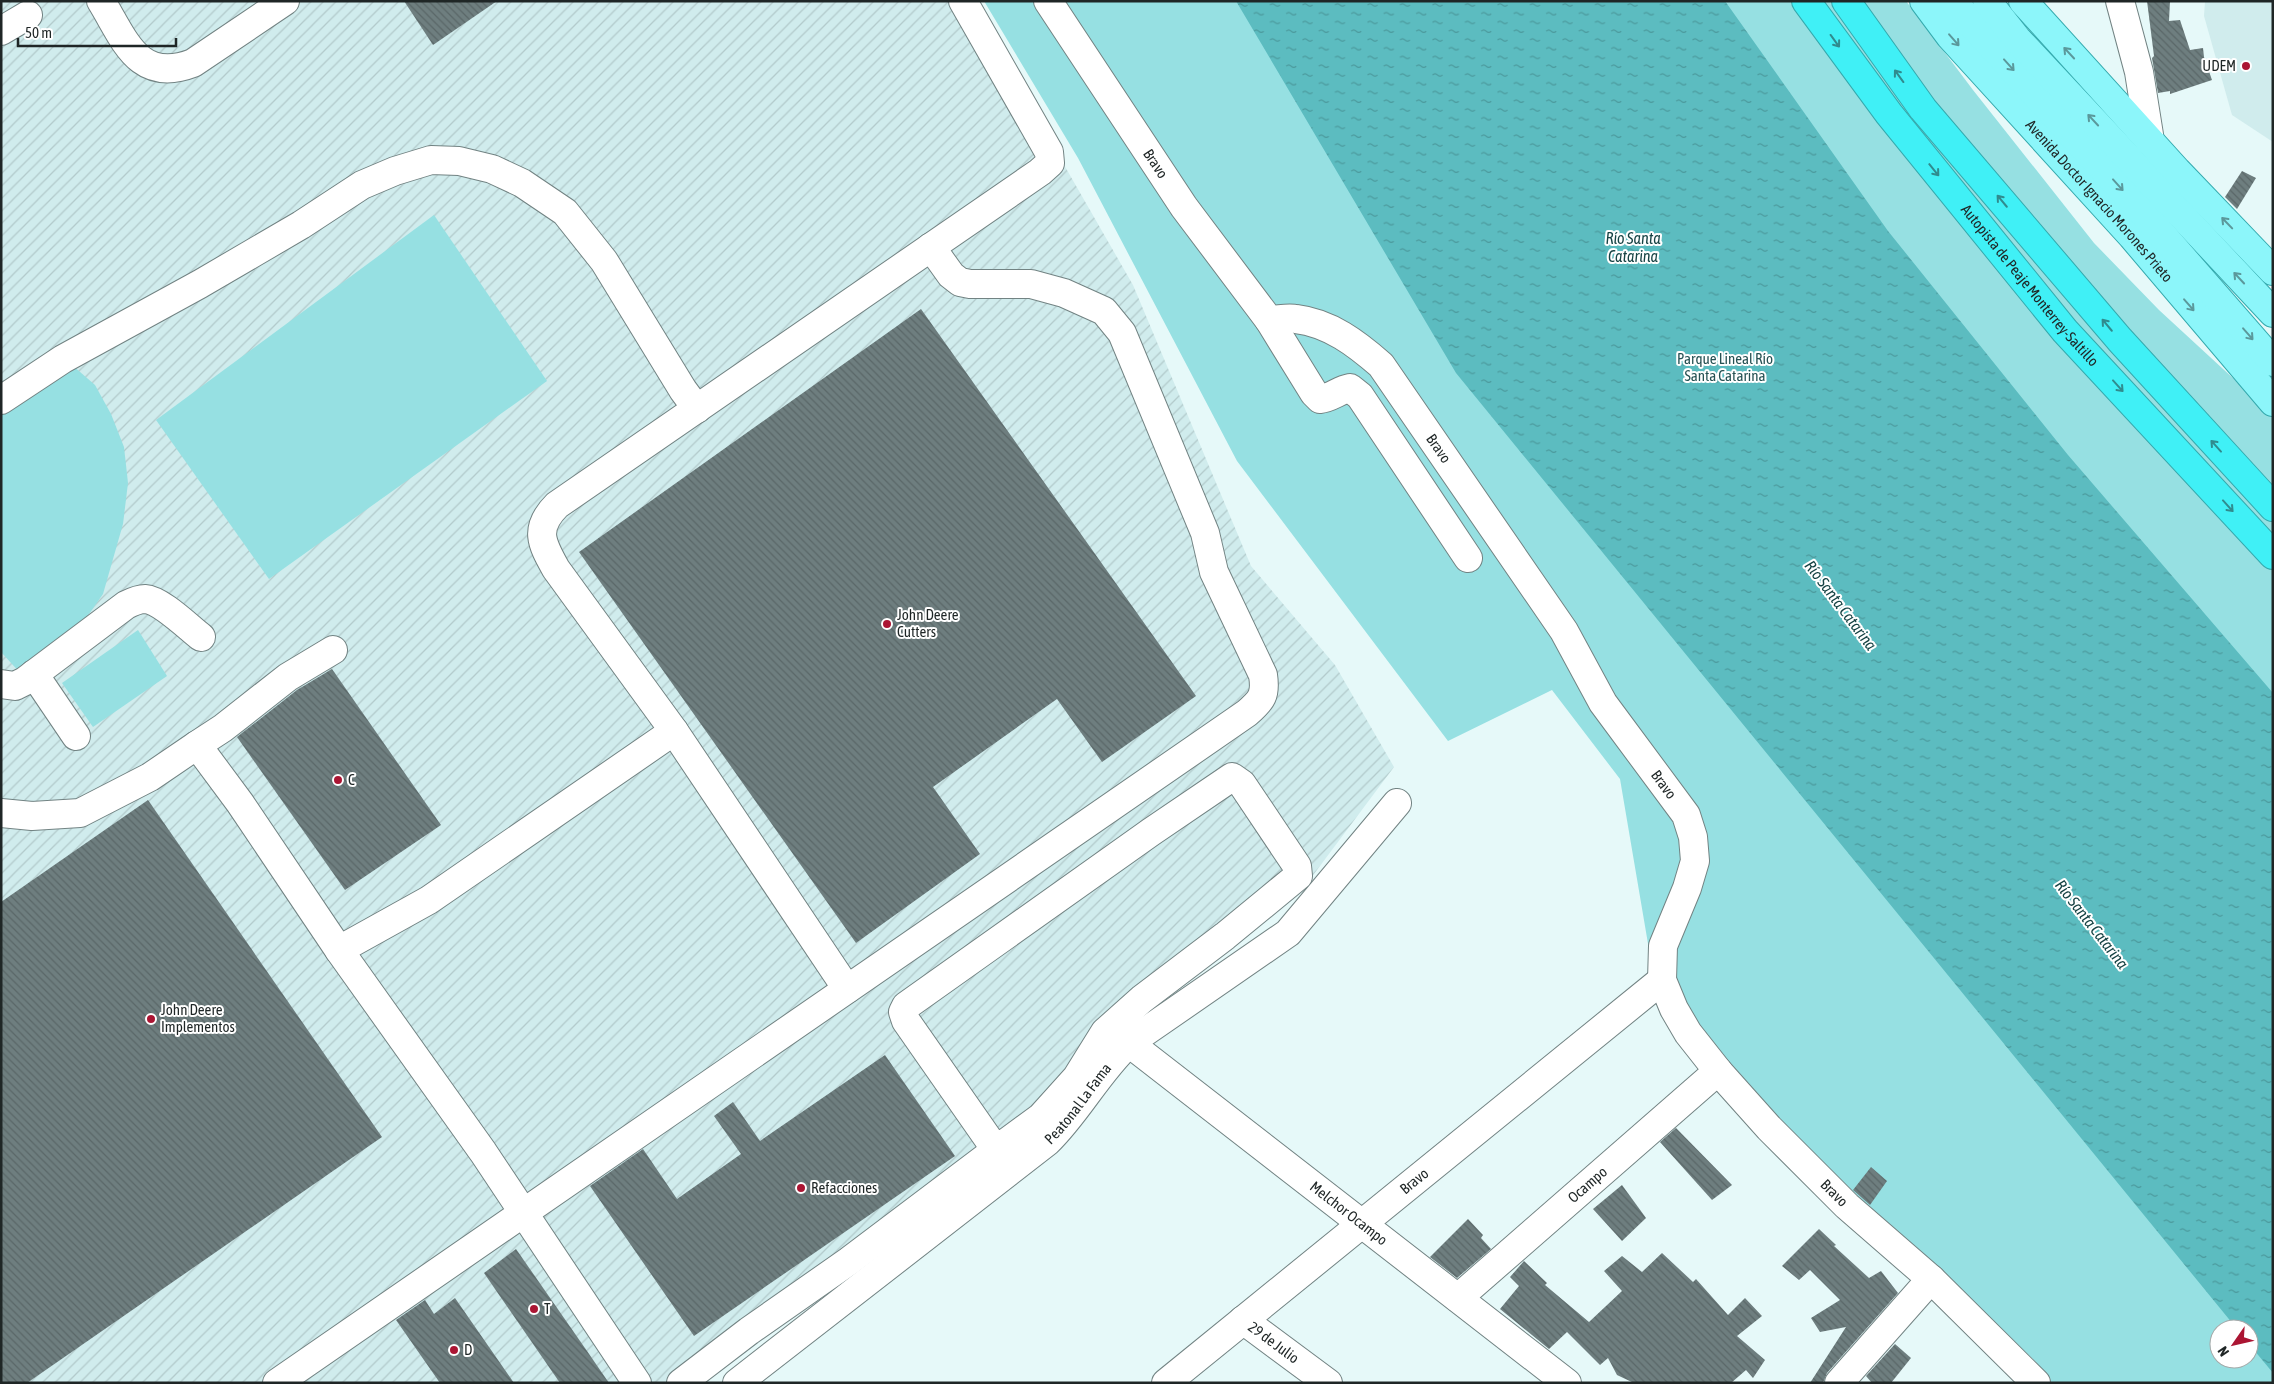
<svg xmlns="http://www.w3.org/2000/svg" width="2274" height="1384" font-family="'Asap Condensed',sans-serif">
	<defs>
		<pattern id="industrial-furrows" width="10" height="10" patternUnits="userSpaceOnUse" patternTransform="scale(1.25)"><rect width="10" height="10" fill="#d0eced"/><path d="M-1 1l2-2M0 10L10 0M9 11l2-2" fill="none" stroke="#b2cacb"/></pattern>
		<pattern id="water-ripples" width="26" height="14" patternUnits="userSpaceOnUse" patternTransform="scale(1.25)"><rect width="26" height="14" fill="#5cbcc0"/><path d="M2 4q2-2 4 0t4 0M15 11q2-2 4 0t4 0" fill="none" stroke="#4b999c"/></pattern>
		<pattern id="building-back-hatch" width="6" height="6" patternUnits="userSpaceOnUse" patternTransform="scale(1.25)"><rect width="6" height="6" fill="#6e7e7f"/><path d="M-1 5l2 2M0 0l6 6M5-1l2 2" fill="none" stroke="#5a6768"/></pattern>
	</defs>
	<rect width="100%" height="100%" fill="#e6f9f9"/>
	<path fill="#d0eced" d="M 2205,1 L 2273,1 L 2273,142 L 2232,115 L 2204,16 Z"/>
	<path fill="url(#industrial-furrows)" d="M 1,1 L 970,1 L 1133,285 L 1251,566 L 1335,665 L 1394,767 L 1302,890 L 1109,1038 L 1075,1087 L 695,1383 L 1,1383 Z"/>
	<g fill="#96e0e2" fill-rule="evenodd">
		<path d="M 984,1 L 1906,1 L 1973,90 L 2094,243 L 2159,310 L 2273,415 L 2273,1383 L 2052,1383 L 2035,1361 L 1766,1113 L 1654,979 L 1620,779 L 1552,690 L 1448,741 L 1237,461 L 1078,158 ZM 2219,1329 L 2249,1329 L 2249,1359 L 2219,1359 Z"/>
		<path d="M 434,215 L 547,381 L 269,579 L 156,420 Z"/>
		<path d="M 72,365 L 95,385 L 111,414 L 124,447 L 128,483 L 123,524 L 103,594 L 80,627 L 23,676 L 1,652 L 1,411 Z"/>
		<path d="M 138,630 L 167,676 L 93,727 L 62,683 Z"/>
	</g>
	<path fill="url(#water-ripples)" d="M 1236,1 L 1725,1 L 1888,231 L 2068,455 L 2273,693 L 2273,1373 L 2249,1344 L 2249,1329 L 2237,1329 L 1456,373 Z"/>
	<g fill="url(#building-back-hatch)">
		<path d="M 404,1 L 497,1 L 433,45 Z"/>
		<path d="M 2147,1 L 2170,1 L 2169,21 L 2180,20 L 2190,50 L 2203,48 L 2204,57 L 2212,80 L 2170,94 L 2170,91 L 2158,93 L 2152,58 L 2154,56 Z"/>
		<path d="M 2242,171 L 2256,178 L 2237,209 L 2225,197 Z"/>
		<path d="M 921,309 L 1196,696 L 1102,762 L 1057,699 L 933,787 L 980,854 L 856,943 L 579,552 Z"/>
		<path d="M 332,669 L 441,825 L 345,890 L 237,737 L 297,690 Z"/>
		<path d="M 148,800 L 382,1137 L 27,1383 L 1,1383 L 1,902 Z"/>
		<path d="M 885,1055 L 955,1156 L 694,1336 L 590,1186 L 643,1149 L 677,1199 L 741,1154 L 714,1116 L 733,1102 L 760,1141 Z"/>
		<path d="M 1676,1128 L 1732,1185 L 1712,1200 L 1660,1142 Z"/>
		<path d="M 1871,1167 L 1887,1181 L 1870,1205 L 1853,1190 Z"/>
		<path d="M 1622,1185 L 1646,1218 L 1622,1241 L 1593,1209 Z"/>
		<path d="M 1468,1219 L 1483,1235 L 1481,1238 L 1491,1249 L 1457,1278 L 1430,1257 Z"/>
		<path d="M 1819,1229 L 1836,1245 L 1834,1246 L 1869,1278 L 1881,1271 L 1898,1293 L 1827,1373 L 1823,1383 L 1810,1383 L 1846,1327 L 1820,1332 L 1811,1318 L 1840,1300 L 1810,1270 L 1799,1280 L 1782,1266 Z"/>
		<path d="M 516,1249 L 587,1351 L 609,1383 L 560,1383 L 484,1273 Z"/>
		<path d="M 1662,1253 L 1693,1282 L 1696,1279 L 1728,1315 L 1745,1298 L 1762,1316 L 1737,1336 L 1765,1360 L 1753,1378 L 1746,1370 L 1731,1383 L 1634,1383 L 1617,1375 L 1608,1358 L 1600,1365 L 1567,1332 L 1549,1349 L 1500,1309 L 1519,1286 L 1510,1277 L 1524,1261 L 1547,1283 L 1545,1285 L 1589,1322 L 1622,1291 L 1604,1271 L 1622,1256 L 1642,1272 Z"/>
		<path d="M 455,1298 L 514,1383 L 440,1383 L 396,1320 L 425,1300 L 434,1314 Z"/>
		<path d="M 1895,1344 L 1911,1358 L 1891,1383 L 1872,1383 L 1866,1376 Z"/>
	</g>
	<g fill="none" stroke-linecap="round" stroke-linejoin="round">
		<g stroke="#728383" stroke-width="30">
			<g id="minor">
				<path d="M 101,1 C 125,40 138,84 193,63 L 285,1"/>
				<path id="s1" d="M 1048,1 L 1184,207 L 1269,320 C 1278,320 1288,317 1296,319 C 1330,323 1357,344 1381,365 L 1564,631 L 1603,703 L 1686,815 L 1693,837 L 1695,861 L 1687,888 L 1663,946 L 1662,980 L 1674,1009 L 1688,1033 L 1718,1071 L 1769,1128 L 1847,1206 L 1931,1279 L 2036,1383"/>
				<path d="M 2120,1 L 2139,72 L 2150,141"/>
				<path d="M 1,31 L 28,15"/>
				<path d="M 1269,320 L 1314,393 L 1320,399 C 1331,398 1339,390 1350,388 L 1360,396 L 1468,558"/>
				<path d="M 1,400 L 63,359 L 200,284 L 301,225 L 362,185 L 395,171 L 431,160 L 459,161 L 492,169 L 522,183 L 565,212 L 604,261 L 683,390 L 697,409"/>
				<path d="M 34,674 L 76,736"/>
				<path d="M 1,684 L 15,686 L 25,681 L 126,605 C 132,602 138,599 145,599 C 161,600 188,627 201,637"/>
				<path d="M 197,745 L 223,728 L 288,677 L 333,650"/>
				<path d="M 1232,777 L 1242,784 L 1297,866 L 1298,876 L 1225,936 L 1142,999 L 1105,1032 L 1077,1077 L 1041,1117 L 996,1150 L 906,1021 L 903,1012 L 906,1006 L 1151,832 Z"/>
				<path d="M 1,813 L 32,816 L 80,813 L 150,777 L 197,745 L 240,803 L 339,950 L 483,1152 L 637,1383"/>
				<path d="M 339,950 L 429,900 L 674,731"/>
				<path d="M 847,989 L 674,731 L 556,569 C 542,544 533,529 557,505 L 1040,172 L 1050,163 L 1049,152 L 963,1"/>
				<path id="s2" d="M 1129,1043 L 1567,1383"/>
				<path id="s3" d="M 1458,1298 L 1718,1071"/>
				<path id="s4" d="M 1243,1320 L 1328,1383"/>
				<path d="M 277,1383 L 1247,713 C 1262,700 1266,695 1263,675 L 1214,572 L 1205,533 L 1122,333 L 1104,311 L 1064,293 L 1031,284 L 970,284 L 960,282 L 951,275 L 931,247"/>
				<path d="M 681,1383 L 749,1331 L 849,1261 L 996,1150"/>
				<path id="s5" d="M 737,1383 L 1047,1142 C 1078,1112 1097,1073 1129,1043 L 1288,933 L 1397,803"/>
				<path id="s6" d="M 1166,1383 L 1662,980"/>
				<path d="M 1839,1383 L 1931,1279"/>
			</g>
		</g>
		<g stroke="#34a9ad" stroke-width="30">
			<g id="major">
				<path id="s7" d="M 1924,1 L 1950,36 L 2132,236 L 2273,402"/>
				<path d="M 1954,1 L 1970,22 L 2146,216 L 2273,362"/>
				<path d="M 1987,1 L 2017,39 L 2273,313"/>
				<path d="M 2023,1 L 2177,171 L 2273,271"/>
			</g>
		</g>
		<g stroke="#34a9ad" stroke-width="30">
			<g id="highway">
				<path id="s8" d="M 1806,1 L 1889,114 L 2065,331 L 2273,555"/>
				<path d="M 1846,1 L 1923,109 L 2120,340 L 2273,507"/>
			</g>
		</g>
		<use href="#minor" stroke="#fff" stroke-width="28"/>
		<use href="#major" stroke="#8cf6fa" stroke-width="28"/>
		<use href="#highway" stroke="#40f0f6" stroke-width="28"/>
	</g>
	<defs><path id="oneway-shaft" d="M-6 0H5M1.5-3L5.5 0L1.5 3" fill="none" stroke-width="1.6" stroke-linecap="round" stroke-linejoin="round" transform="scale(1.25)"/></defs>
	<g stroke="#5b989b">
		<use href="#oneway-shaft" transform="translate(1954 40) rotate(49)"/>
		<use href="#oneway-shaft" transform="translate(2069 53) rotate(-133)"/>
		<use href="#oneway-shaft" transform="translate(2009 65) rotate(48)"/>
		<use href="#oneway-shaft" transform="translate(2093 120) rotate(-133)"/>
		<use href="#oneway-shaft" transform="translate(2118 185) rotate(48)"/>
		<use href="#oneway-shaft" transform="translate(2227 223) rotate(-134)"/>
		<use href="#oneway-shaft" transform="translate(2239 278) rotate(-133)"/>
		<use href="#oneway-shaft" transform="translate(2189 305) rotate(49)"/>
		<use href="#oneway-shaft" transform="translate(2248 334) rotate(49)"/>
	</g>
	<g stroke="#308b8e">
		<use href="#oneway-shaft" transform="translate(1835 41) rotate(54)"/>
		<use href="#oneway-shaft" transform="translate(1899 76) rotate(-126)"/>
		<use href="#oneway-shaft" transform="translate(1934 170) rotate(51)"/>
		<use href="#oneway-shaft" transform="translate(2002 201) rotate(-130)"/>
		<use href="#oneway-shaft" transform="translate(2107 325) rotate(-130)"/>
		<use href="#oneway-shaft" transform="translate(2118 386) rotate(48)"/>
		<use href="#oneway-shaft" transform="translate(2216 446) rotate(-132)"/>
		<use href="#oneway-shaft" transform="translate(2228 506) rotate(48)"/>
	</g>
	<g fill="#ab1533" stroke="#fff" stroke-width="2">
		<circle cx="2246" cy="66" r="5"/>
		<circle cx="887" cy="624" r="5"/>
		<circle cx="338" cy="780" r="5"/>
		<circle cx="151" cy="1019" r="5"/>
		<circle cx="801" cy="1188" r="5"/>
		<circle cx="534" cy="1309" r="5"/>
		<circle cx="454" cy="1350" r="5"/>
	</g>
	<g text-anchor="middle" stroke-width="4" stroke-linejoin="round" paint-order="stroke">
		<g font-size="15" fill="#1f2626" stroke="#fff" text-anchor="start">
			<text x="2236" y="71" text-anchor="end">UDEM</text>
			<text x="897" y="620">John Deere<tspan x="897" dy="17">Cutters</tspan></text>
			<text x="348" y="785">C</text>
			<text x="161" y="1015">John Deere<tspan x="161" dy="17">Implementos</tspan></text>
			<text x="811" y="1193">Refacciones</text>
			<text x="544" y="1314">T</text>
			<text x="464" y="1355">D</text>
		</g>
		<g font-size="15" fill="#1f2626" stroke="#fff">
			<text dy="5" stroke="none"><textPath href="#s1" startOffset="195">Bravo</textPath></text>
			<text dy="5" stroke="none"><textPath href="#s7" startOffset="266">Avenida Doctor Ignacio Morones Prieto</textPath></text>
			<text dy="5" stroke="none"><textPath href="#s8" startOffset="362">Autopista de Peaje Monterrey-Saltillo</textPath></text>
			<text dy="5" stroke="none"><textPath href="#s1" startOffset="615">Bravo</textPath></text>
			<text dy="5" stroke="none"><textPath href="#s1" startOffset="1020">Bravo</textPath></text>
			<text dy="5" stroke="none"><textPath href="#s5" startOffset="442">Peatonal La Fama</textPath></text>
			<text dy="5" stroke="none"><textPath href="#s6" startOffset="320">Bravo</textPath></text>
			<text dy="5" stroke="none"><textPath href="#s3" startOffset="172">Ocampo</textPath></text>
			<text dy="5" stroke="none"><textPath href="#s1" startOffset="1506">Bravo</textPath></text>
			<text dy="5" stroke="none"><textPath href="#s2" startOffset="278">Melchor Ocampo</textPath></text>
			<text dy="5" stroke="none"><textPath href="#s4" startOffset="38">29 de Julio</textPath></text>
		</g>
		<g font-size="15" fill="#255153" stroke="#fff">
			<text x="1725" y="364">Parque Lineal Río<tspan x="1725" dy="17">Santa Catarina</tspan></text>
		</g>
		<g font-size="16" font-style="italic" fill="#164344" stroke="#fff">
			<text x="1633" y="244">Río Santa<tspan x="1633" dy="18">Catarina</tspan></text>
			<text transform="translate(1841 605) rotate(53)" y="6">Río Santa Catarina</text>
			<text transform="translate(2092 924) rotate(52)" y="6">Río Santa Catarina</text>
		</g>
	</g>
	<rect width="2274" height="1384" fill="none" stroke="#1f2626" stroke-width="5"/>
	<g transform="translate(2234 1344) rotate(236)"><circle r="24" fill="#ffffff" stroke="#a5a8a8"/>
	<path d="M0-4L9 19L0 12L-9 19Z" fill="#ab1533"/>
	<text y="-8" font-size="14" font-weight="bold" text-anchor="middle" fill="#1f2626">N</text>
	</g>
	<path d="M18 38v8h158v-8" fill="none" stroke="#1f2626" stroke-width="2.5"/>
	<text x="25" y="38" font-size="15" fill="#1f2626" stroke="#ffffff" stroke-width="4" paint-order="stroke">50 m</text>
</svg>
